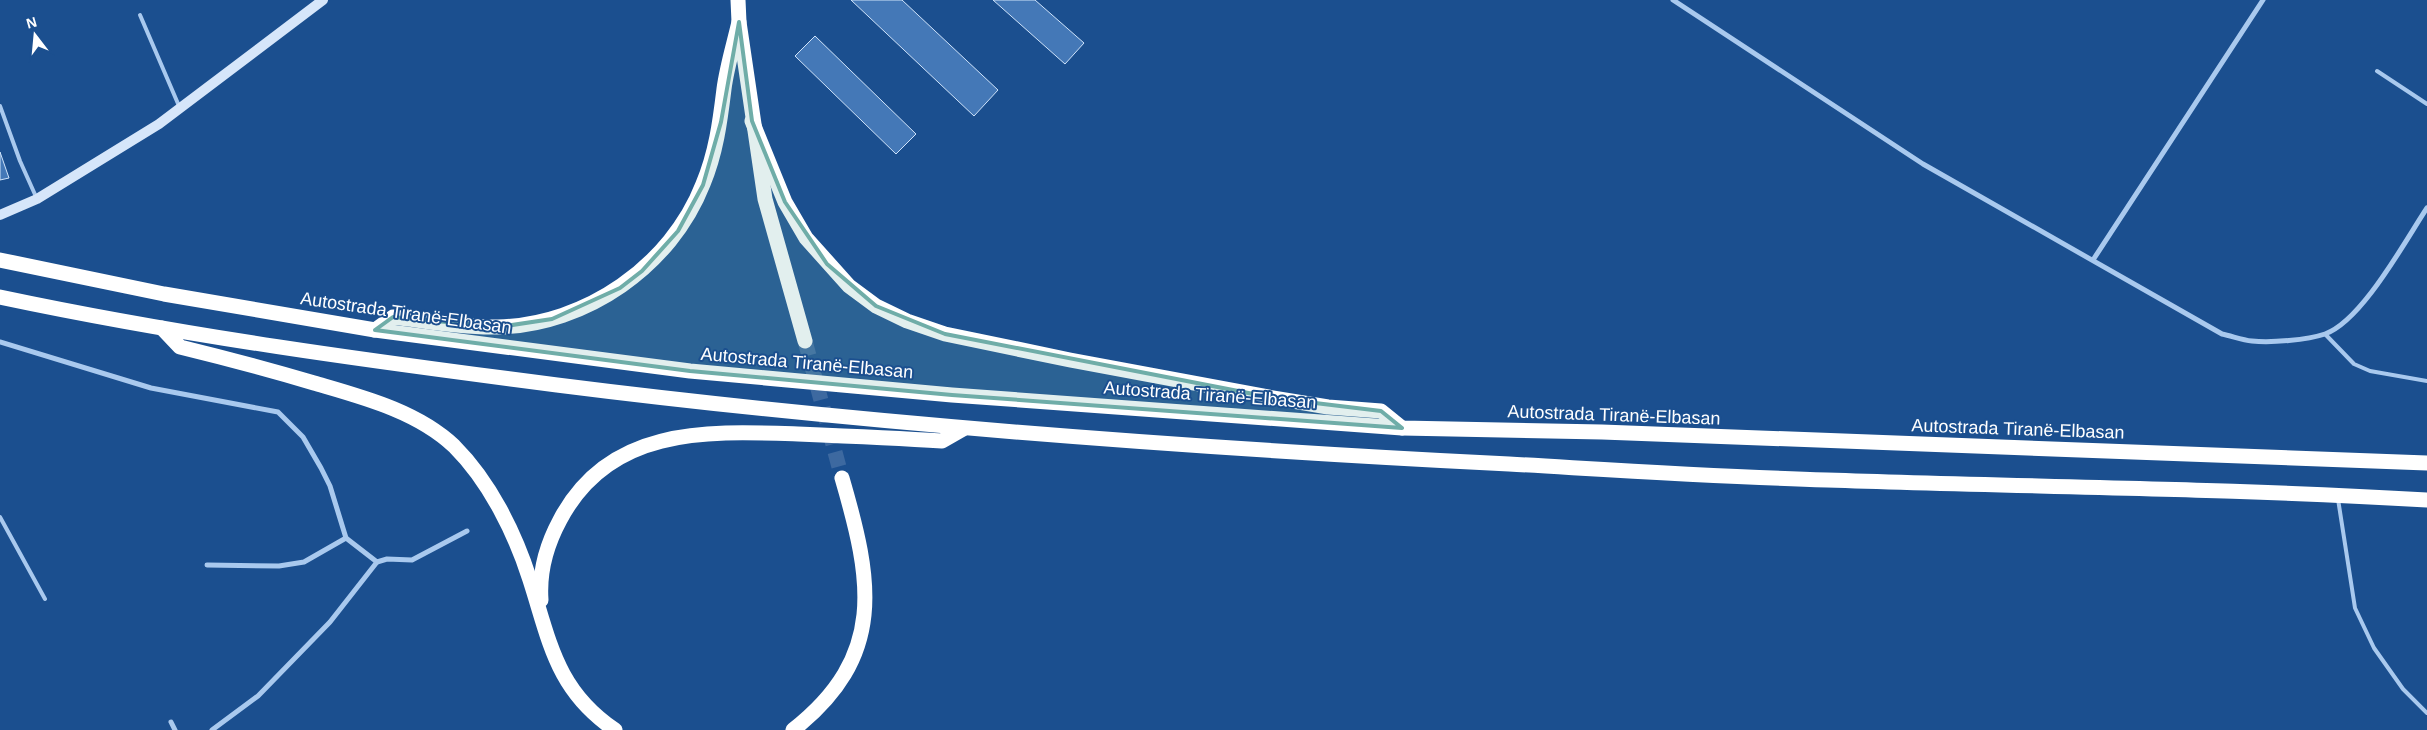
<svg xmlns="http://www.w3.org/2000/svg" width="2427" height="730" font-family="Helvetica,sans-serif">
	<rect width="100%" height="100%" fill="#1b4f8f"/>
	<g fill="#4478b7" stroke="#cfe3fa">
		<path d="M 851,0 L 902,0 L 998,90 L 974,116 Z"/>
		<path d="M 993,0 L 1035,0 L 1084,43 L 1065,64 Z"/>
		<path d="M 815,36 L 916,134 L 896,154 L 795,56 Z"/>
		<path d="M 0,152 L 9,178 L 0,180 Z"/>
	</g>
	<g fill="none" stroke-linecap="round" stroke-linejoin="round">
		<path stroke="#3d69a0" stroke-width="15" stroke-dasharray="15 8" stroke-linecap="butt" d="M 805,341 L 842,478"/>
		<g stroke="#a9c9ee" stroke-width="4">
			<path d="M 140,15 L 179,106"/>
			<path d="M 2377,71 L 2427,104"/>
			<path d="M 0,106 L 20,161 L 37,199"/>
			<path d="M 2325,334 L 2354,364 L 2370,371 L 2427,381"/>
			<path d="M 2338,499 L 2355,608 L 2374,648 L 2403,689 L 2427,713"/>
			<path d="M 0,517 L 45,599"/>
		</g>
		<g stroke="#a9c9ee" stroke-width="5">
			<path d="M 1673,0 L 1923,164 L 2222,334 C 2232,336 2242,340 2252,341 C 2271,343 2307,340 2325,334 C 2362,321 2405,241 2427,208"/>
			<path d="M 2093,260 L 2263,0"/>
			<path d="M 0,342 L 151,388 L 278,412 L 303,437 L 321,468 L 330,486 L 346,538 L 377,562 L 387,559 L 412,560 L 467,531"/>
			<path d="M 207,565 L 279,566 L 304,562 L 346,538"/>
			<path d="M 171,722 L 175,730"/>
			<path d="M 212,730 L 258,696 L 330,622 L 377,562"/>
		</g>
		<path stroke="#d6e6fa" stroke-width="10" d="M 0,215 L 37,199 L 159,124 L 323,0"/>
		<g stroke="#fff" stroke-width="15">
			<path d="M 738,0 L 739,22 L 765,199 L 805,341"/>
			<path d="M 752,121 L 785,202 L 806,238 L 849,286 L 876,306 L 907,321 L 945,334 L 1070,360 L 1274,398 L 1328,407 L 1381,411 L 1402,428"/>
			<path d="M 0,260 L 164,294 L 375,330 L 690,371 L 952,395 L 1402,428 L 1602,432 L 2427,463"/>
			<path d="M 0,297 C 184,336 370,361 557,385 C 873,425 1190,448 1509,464 C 1615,470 1721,477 1827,480 C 2027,487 2227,488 2427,500"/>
			<path d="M 162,328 L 180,347 C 225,358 270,370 314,383 C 362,397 417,411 454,446 C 490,482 515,533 530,580 C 550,642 556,690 615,730"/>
			<path d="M 375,330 L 393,317 C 427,321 463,328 498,327 C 586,325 671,266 703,184 C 716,153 720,122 724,89 C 727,66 734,44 739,22"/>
			<path d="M 541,600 C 539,572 547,544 560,520 C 609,426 707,431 798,434 C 846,436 894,438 942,441 L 963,429"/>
			<path d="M 793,730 C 887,656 872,581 842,478"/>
		</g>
	</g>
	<path fill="#6fada8" fill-opacity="0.2" stroke="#6fada8" stroke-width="4" stroke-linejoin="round" d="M 739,22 L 752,121 L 785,202 L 827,264 L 876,306 L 945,334 L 1274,398 L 1381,411 L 1402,428 L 952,395 L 690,371 L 375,330 L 393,317 L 499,327 L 552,319 L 620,288 L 642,271 L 678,231 L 703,185 L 721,122 Z"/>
	<g text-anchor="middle" stroke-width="4" stroke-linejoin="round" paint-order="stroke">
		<g font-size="18" fill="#fff" stroke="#1b4f8f">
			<text transform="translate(406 313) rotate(8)" y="6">Autostrada Tiranë-Elbasan</text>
			<text transform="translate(807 363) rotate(5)" y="6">Autostrada Tiranë-Elbasan</text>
			<text transform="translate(1210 395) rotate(4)" y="6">Autostrada Tiranë-Elbasan</text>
			<text transform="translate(1614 415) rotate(2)" y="6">Autostrada Tiranë-Elbasan</text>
			<text transform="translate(2018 429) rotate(2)" y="6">Autostrada Tiranë-Elbasan</text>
		</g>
	</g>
	<g transform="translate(35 35) rotate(344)" stroke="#1b4f8f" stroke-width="4" paint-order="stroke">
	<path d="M0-4L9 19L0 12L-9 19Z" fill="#ffffff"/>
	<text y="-8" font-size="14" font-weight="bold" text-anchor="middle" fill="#ffffff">N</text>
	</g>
</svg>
